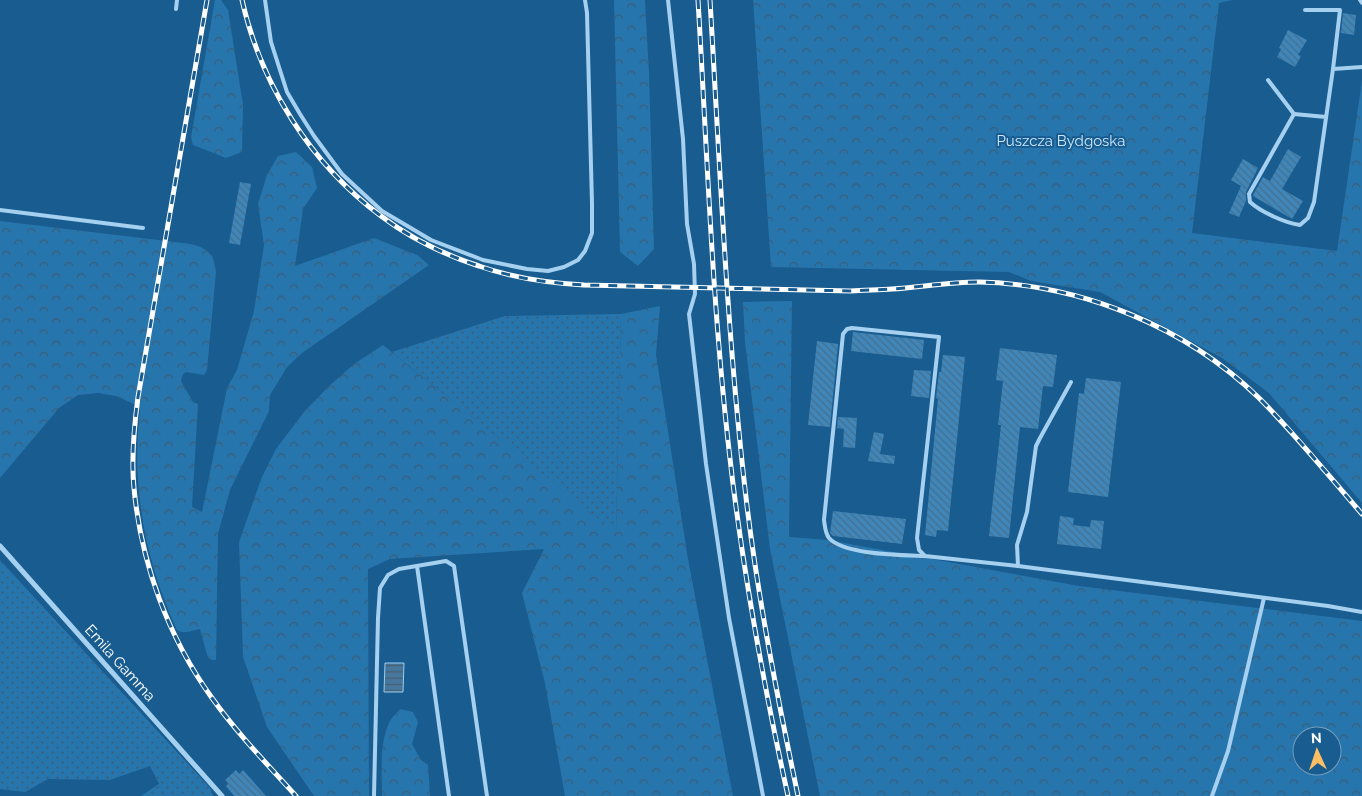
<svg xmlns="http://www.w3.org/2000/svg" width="1362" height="796" font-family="Raleway,sans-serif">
	<defs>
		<pattern id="grass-dots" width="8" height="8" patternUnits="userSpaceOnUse" patternTransform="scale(1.25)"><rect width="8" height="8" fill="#2775ad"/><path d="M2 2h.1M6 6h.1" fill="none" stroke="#3b5e78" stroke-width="1.8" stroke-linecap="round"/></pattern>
		<pattern id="forest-crowns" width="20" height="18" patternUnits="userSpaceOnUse" patternTransform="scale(1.25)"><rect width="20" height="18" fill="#2775ad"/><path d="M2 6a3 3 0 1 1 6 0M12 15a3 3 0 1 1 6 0" fill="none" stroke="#3b5e78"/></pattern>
		<pattern id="water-rules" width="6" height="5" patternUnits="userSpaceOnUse" patternTransform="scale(1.25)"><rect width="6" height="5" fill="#46779d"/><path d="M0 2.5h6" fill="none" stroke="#495f70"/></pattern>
		<pattern id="building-back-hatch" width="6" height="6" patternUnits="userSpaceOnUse" patternTransform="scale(1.25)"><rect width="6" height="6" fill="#4086b9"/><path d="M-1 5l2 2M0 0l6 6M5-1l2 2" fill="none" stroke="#456f8d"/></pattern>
	</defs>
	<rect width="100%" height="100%" fill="#185c90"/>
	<g fill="url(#grass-dots)">
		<path d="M 621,314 L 616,534 L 392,352 L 505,316 Z"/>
		<path d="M 0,560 L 210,788 L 213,796 L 141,796 L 159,784 L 150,766 L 110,780 L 48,779 L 25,792 L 0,789 Z"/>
	</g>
	<g fill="url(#forest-crowns)" fill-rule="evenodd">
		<path d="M 215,0 L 221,0 L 228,10 L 243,105 L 242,152 L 226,158 L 193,145 L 191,137 Z"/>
		<path d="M 614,0 L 645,0 L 649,74 L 654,249 L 638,266 L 620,252 Z"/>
		<path d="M 753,0 L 1232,0 L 1219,3 L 1192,233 L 1337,251 L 1362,81 L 1362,503 L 1269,393 L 1222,358 L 1100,292 L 1031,281 L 1009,272 L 771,267 Z"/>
		<path d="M 296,152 L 312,167 L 317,188 L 303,209 L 295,266 L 374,238 L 417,255 L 429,265 L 302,353 L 287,367 L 270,395 L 269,411 L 230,490 L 218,534 L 216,660 L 212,660 L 208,658 L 200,629 C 193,630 184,635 177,630 C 145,561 131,486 140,410 L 134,404 L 116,396 L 98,393 L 78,395 L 59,408 L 0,478 L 0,221 L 191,244 C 210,250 213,252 216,272 L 207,370 L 204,375 L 186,372 L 183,374 L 181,381 L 193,402 L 198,404 L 192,507 L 202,512 L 227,388 L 237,370 L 254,311 L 264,245 L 258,204 L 267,175 L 278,156 Z"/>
		<path d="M 792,301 L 789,537 L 828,540 L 1079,586 L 1362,621 L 1362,796 L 820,796 L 770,549 L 745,342 L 743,302 ZM 1302,736 L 1332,736 L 1332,766 L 1302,766 Z"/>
		<path d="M 660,306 L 656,355 L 688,559 L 733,796 L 565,796 L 545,683 L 522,593 L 544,549 L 390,559 L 368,569 L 369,796 L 314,796 L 267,727 L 243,657 L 239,542 L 262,477 L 276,449 L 304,412 L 328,387 L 354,364 L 383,345 L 616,533 L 621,314 Z"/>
		<path d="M 400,709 L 413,712 L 418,722 L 412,744 L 421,760 L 428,765 L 430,796 L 382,796 C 382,773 379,742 390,721 C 392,717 397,713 400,709 Z"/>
	</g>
	<path fill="url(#water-rules)" stroke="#98cdf2" d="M 385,663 L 404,663 L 403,692 L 384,692 Z"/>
	<g fill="url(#building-back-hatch)">
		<path d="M 1343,13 L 1356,15 L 1354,35 L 1341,33 Z"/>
		<path d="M 1288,30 L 1307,40 L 1298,55 L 1301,56 L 1295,67 L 1277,57 L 1281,49 L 1279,48 Z"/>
		<path d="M 1288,149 L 1301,157 L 1282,189 L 1303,201 L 1292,219 L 1253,196 L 1253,195 L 1263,177 L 1270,181 Z"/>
		<path d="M 1243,159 L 1258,168 L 1246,192 L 1246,201 L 1239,217 L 1229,213 L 1241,186 L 1231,180 Z"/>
		<path d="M 240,182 L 251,184 L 240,245 L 229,243 Z"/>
		<path d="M 853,332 L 924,340 L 922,359 L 851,351 Z"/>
		<path d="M 817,341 L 838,344 L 830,427 L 808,425 Z"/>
		<path d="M 1000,348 L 1057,355 L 1053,387 L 1043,386 L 1038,429 L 1020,427 L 1009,538 L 989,536 L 1001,425 L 998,425 L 1003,381 L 996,380 Z"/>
		<path d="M 943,355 L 965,357 L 948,531 L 937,530 L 936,537 L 925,535 L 938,399 L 936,398 L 939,372 L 941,372 Z"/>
		<path d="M 914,370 L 931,371 L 929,398 L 911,396 Z"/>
		<path d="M 1086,378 L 1121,382 L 1108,497 L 1068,492 L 1079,393 L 1084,394 Z"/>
		<path d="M 838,417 L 857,418 L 855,448 L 843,447 L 844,429 L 837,428 Z"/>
		<path d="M 874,432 L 884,434 L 880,454 L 895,456 L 894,464 L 868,461 Z"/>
		<path d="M 833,511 L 906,519 L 902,544 L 833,536 L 830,533 Z"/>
		<path d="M 1060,516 L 1074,518 L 1073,525 L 1090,527 L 1091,520 L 1104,521 L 1101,549 L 1057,544 Z"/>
		<path d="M 236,770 L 239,774 L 243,770 L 266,796 L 234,796 L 226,786 L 228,784 L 225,780 Z"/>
	</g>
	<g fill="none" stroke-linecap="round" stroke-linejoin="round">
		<g stroke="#a5d0f0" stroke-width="4">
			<path d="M 265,0 L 271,42 L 287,92 L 300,114 L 314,136 L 342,174 L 382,211 L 404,224 L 431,240 L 483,260 L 527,269 L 548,271 L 564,267 L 578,260 L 585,251 L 592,233 L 592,204 L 587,13 L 585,0"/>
			<path d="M 668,0 L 683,139 L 687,224 L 694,264 L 695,294 L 689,314 L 706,464 L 729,618 L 763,796"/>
			<path d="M 1360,0 L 1362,3"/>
			<path d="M 176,9 L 177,0"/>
			<path d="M 1305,10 L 1340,10 L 1333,69"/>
			<path d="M 1268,80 L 1294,114"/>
			<path d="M 1326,117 L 1294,114 L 1249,194 L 1250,202 C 1261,212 1285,223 1300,225 L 1308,218 L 1314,202 L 1333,69 L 1362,67"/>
			<path d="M 0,210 L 143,228"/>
			<path d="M 925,556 C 903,555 844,555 829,538 C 825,533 825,526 824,520 L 843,334 L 847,329 L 852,328 L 939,337 L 917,538 L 919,550 L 925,556 L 1018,566 L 1328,606 L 1362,612"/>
			<path d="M 417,566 L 449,796"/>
			<path d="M 1018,566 L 1017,545 L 1027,512 L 1036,446 L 1040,438 L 1071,382"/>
			<path d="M 374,796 L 378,618 L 380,588 L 388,575 L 399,569 L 446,561 L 454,566 L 487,796"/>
			<path d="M 1212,796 L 1228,751 L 1264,598"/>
		</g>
		<path stroke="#a5d0f0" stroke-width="5" d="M 0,546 L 222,796"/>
		<g stroke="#fff" stroke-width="5">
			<g id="rail">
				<path d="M 207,0 L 138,397 C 134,427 131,458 134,488 C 141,563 168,637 212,698 C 237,733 267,764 296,796"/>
				<path d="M 242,0 C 261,85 311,164 381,216 C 410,238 445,255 479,266 C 513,278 548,283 584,285 L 851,291 C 864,290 878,290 892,289 C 921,287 950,282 979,282 C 1081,284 1186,327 1259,398 C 1295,434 1328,475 1362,514"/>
				<path d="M 698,0 C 707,150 712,301 729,450 C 742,567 763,682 788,796"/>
				<path d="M 710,0 C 720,169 727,338 747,506 C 759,604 778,700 798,796"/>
			</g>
		</g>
		<use href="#rail" stroke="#185c90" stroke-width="3" stroke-dasharray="9" stroke-linecap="butt"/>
	</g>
	<g text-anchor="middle" stroke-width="4" stroke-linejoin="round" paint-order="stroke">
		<g font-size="15" fill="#cce7fb" stroke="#185c90">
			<text x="1061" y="146">Puszcza Bydgoska</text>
		</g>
		<g font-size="15" fill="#fff" stroke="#185c90">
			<text transform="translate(120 663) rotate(48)" y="5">Emila Gamma</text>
		</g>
	</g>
	<g transform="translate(1317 751) rotate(357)"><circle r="24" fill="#185c90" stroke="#749dbc"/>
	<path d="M0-4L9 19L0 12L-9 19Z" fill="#ffbe64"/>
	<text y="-8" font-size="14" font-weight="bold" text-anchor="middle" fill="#ffffff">N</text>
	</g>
</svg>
